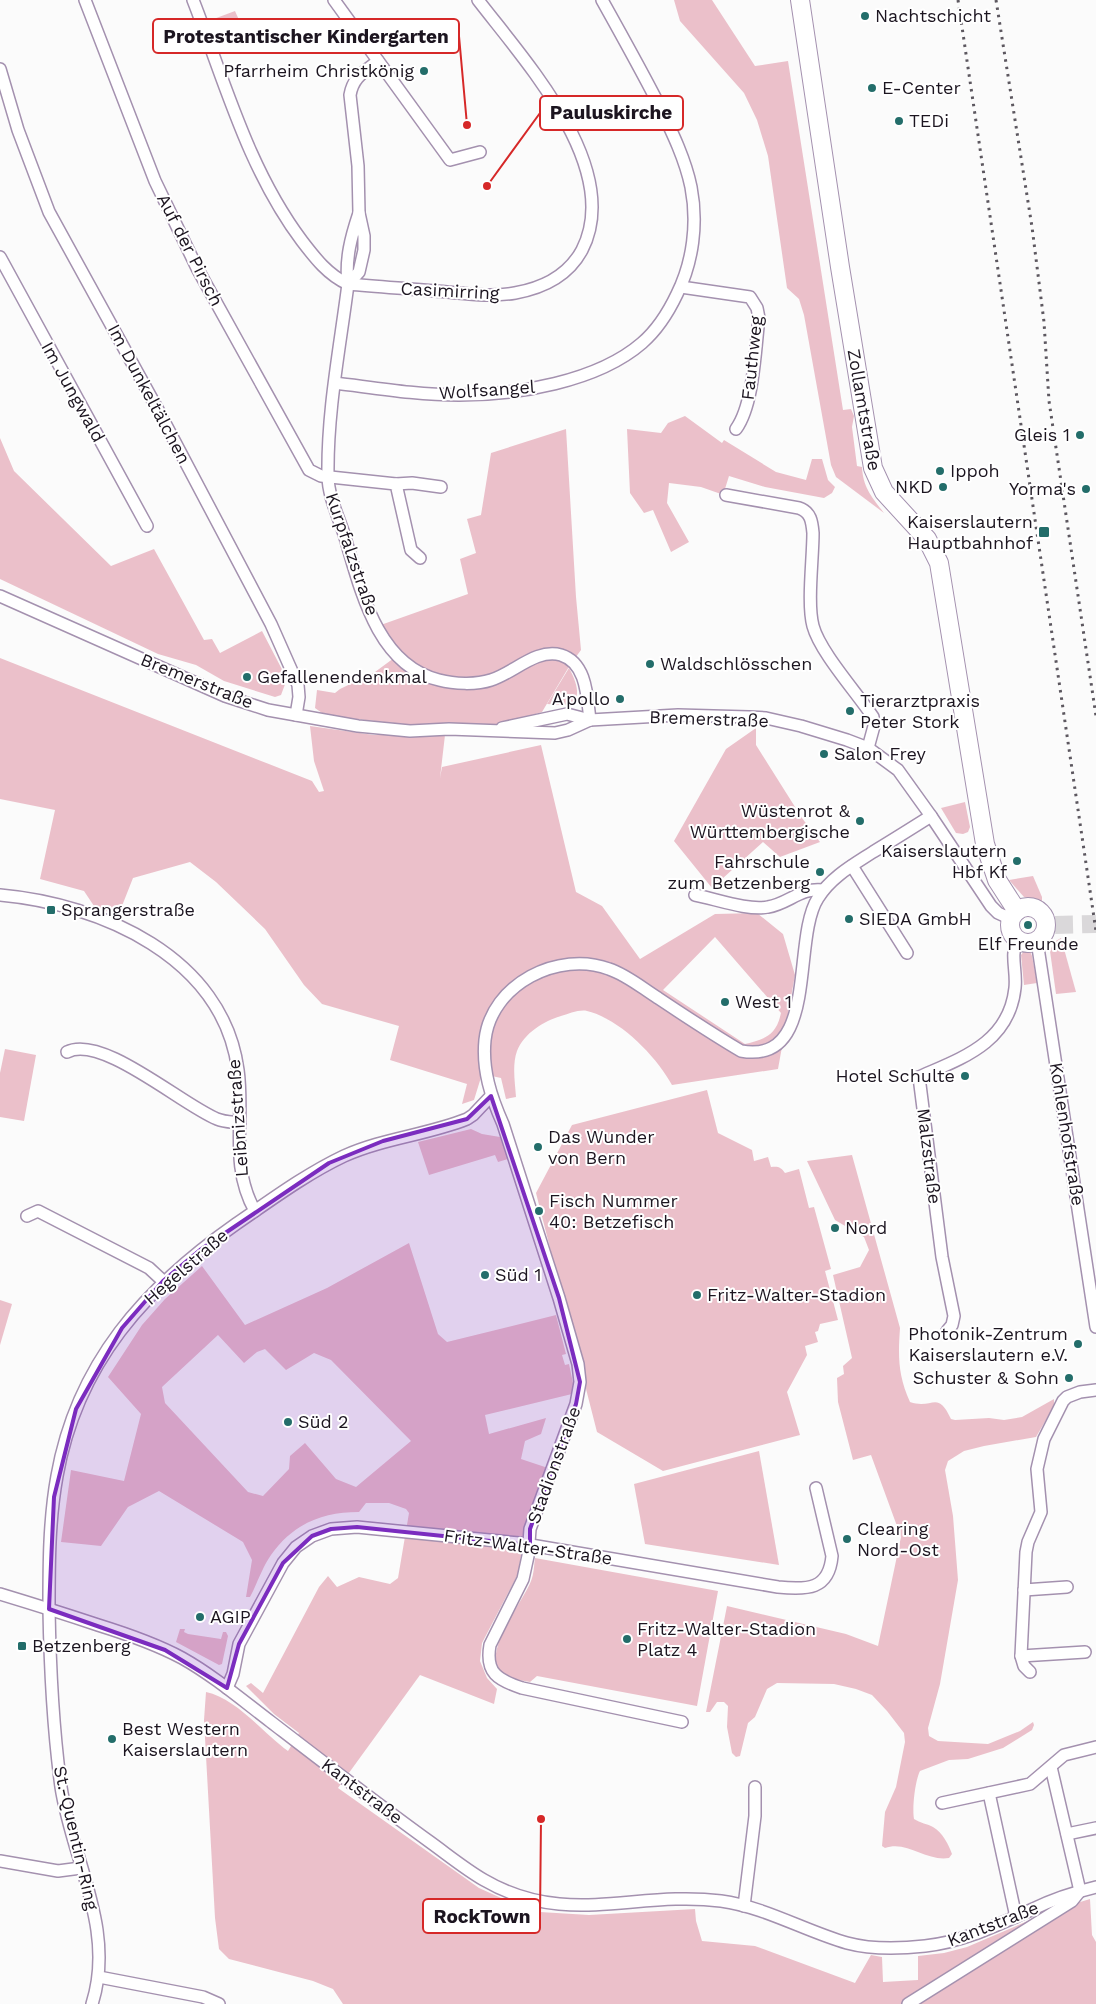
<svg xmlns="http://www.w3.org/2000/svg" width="1096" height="2004" font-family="'Work Sans',sans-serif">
	<rect width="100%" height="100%" fill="#fbfbfb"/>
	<g fill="#ebc0ca" fill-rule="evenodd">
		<path d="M 674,0 L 712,0 L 755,66 L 788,61 L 843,410 L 851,409 L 854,416 L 852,427 L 857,466 L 862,467 C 863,488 872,497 884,513 L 836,477 L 831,465 L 804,315 L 799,299 L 787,288 L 768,156 L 757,120 L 744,93 L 680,21 Z"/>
		<path d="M 235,11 L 239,20 L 214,29 L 211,20 Z"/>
		<path d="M 685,416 L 722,443 L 724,440 L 776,472 L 806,480 L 812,459 L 822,459 L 828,480 L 835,487 L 832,493 L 824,498 L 765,487 L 729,476 L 724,492 L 721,494 L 701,487 L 669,483 L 667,503 L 689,542 L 671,552 L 653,510 L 644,513 L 630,493 L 627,429 L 661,433 L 668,423 Z"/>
		<path d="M 566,429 L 576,597 L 581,650 L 570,665 L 542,712 L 500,725 L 412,725 L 347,718 L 322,713 L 315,708 L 317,690 L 335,693 L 340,689 L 375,672 L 394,658 L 375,627 L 468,594 L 460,559 L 476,553 L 467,519 L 481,515 L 491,453 Z"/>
		<path d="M 0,438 L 14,471 L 111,566 L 154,549 L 204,640 L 212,639 L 220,653 L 262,631 L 287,679 L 281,695 L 275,697 L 224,681 L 196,665 L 158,654 L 0,579 Z"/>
		<path d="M 0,658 L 312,781 L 319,792 L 324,791 L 314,761 L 310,726 L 374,735 L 445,735 L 440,778 L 442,767 L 541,745 L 576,892 L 602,906 L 640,959 L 715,914 L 757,913 L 783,934 L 795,975 L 778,1069 L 672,1085 C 656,1056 620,1019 587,1011 C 580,1009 568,1014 561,1016 C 544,1021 524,1033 517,1051 C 512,1065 515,1082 516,1097 L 506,1099 L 501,1078 L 482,1074 L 474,1100 L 462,1104 L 467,1084 L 390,1060 L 399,1026 L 322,1004 L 304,985 L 265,929 L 216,882 L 190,862 L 133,878 L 118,916 L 94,906 L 84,891 L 40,879 L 55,810 L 0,799 ZM 715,937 L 781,1013 C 776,1036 765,1039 745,1044 L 663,990 Z"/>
		<path d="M 569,668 C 574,677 585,700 568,704 C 562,706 554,704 547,704 Z"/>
		<path d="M 756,728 L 756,745 L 802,818 L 820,842 L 780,857 L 763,842 L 712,888 L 674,841 L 726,749 Z"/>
		<path d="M 965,802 L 970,827 L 968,832 L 963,834 L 956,833 L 941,808 Z"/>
		<path d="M 1033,876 L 1042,897 L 1042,902 L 1024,897 L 1009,880 Z"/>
		<path d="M 1061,938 L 1076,992 L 1056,994 L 1050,951 L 1054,942 Z"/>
		<path d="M 1024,951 L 1030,951 L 1032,956 L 1037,983 L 1024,985 L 1021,955 Z"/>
		<path d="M 5,1049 L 36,1055 L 24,1121 L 0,1117 L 0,1073 Z"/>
		<path d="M 707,1090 L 718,1133 L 752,1150 L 754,1161 L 768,1157 L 771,1167 C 778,1166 781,1167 785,1173 L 799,1169 L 809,1208 L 814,1207 L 831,1269 L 825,1271 L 838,1320 L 820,1324 L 818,1331 L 815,1332 L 818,1342 L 805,1346 L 807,1355 L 787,1392 L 800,1435 L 663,1471 L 597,1432 L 536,1193 L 572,1125 Z"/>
		<path d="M 471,1129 L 482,1134 L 500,1137 L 508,1159 L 498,1162 L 495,1155 L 429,1175 L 418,1142 Z"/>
		<path d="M 852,1155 L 900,1328 C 898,1357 898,1375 910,1402 C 933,1410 937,1389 951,1419 L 955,1420 L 989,1418 L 1004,1420 L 1022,1417 L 1054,1399 L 1054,1406 L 1036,1437 L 984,1446 L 964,1451 L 948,1461 L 945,1470 L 953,1516 L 958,1580 L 940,1684 L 928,1728 L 929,1736 L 938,1741 L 988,1744 L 1020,1731 L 1033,1722 L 1034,1725 L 1032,1730 L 1003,1748 L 968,1759 L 949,1760 L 920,1771 C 915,1781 912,1808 914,1819 C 920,1823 928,1824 933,1827 C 942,1832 949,1845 952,1854 L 949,1858 C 927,1862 907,1840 885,1848 L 882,1846 L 885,1812 L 896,1787 L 905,1742 L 904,1733 L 887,1711 L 872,1695 L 856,1689 L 834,1684 L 777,1683 L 767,1689 L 755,1717 L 748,1723 L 740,1756 L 736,1757 L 732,1753 L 727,1727 L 728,1706 L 724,1702 L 717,1702 L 710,1712 L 706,1712 L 727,1606 L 846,1634 L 878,1646 L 901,1537 L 871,1455 L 853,1460 L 838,1402 L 837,1378 L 844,1374 L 843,1366 L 852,1358 L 833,1275 L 860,1267 L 869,1250 L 864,1237 L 835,1220 L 807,1161 Z"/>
		<path d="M 409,1243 L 438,1334 L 447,1342 L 556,1315 L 566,1354 L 562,1355 L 565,1365 L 569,1364 L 573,1383 L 572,1394 L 485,1415 L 489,1434 L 546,1418 L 541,1434 L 525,1441 L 521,1459 L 548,1468 L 525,1531 L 518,1574 L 482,1643 L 480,1661 L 487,1678 L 497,1689 L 494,1704 L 420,1675 L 338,1788 L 479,1888 L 519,1906 L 540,1912 L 589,1915 L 695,1909 L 696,1921 L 702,1941 L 755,1946 L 855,1983 L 871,1955 L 882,1957 L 883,1982 L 918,1980 L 918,1956 L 944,1953 L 967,1947 L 1051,1911 L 1090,1899 L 1092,1935 L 1096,1942 L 1096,2004 L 343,2004 L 333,1989 L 313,1981 L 229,1959 L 219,1949 L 215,1918 L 204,1720 L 206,1692 C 236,1698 263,1733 288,1751 L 299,1733 L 274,1714 L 246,1686 L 251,1683 L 263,1693 L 319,1587 L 328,1576 L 337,1587 L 359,1577 L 390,1584 L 398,1578 L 409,1513 L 406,1509 L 389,1503 L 366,1503 L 359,1512 C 322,1512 293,1524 271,1555 C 262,1568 257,1584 250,1597 L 246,1597 L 252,1560 L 243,1542 L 159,1491 L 128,1507 L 101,1546 L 61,1542 L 71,1470 L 124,1481 L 141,1414 L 108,1377 L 142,1325 L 165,1299 L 202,1266 L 245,1325 L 327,1288 ZM 218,1335 L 244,1363 L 257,1352 L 265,1349 L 286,1370 L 314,1353 L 331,1360 L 411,1441 L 356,1487 L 336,1479 L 305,1443 L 290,1456 L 289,1469 L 263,1496 L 248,1492 L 165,1403 L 162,1387 Z"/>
		<path d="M 0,1300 L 12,1304 L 0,1345 Z"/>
		<path d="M 759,1451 L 779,1565 L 645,1544 L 634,1484 Z"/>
		<path d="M 535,1558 L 718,1591 L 697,1706 L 537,1676 L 530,1682 C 519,1680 506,1679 499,1669 C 484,1650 524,1600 531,1581 C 534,1574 534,1565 535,1558 Z"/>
		<path d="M 180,1629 L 185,1629 L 184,1632 L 188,1634 L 221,1639 L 223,1632 L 226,1632 L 228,1636 L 222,1664 L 219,1665 L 176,1642 Z"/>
	</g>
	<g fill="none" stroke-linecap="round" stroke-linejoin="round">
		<path stroke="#dad8da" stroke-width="18" stroke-dasharray="18 9" stroke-linecap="butt" d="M 1055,925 L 1096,924"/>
		<g stroke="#a491af" stroke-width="14">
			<g id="minor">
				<path d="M 85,0 L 155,181 L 197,268 L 309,470 L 321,476 L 396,484 L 411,550 L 420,558"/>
				<path d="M 193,0 C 225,82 248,169 302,241 C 315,258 328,275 348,284 C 381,287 414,289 447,292 C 469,294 492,297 515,293 C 543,288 568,276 582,250 C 624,168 524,60 478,0"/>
				<path d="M 334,0 L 450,160 L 480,152"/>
				<path d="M 0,69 L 18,130 L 49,212 L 158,410 L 271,624 L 298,685 L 299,697 L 296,715"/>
				<path d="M 359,213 C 351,237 345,259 348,284 C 340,347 327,412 328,476 C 328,495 338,516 344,534 C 360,587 376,665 439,680 C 454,684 476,685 491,680 C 514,673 536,648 561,655 C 587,663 587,697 590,720"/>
				<path d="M 0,257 L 147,526"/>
				<path d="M 348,284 L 359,272 L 364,250 L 364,236 L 359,213 L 358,166 L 350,95 C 353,77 364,72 378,61"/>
				<path d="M 681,287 L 750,297 L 757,308 L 759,318 C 755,349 754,404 736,429"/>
				<path d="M 335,383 C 376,388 417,395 459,395 C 516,395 597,382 642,343 C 657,330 668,313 677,294 C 693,262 698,223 691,187 C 685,158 671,130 658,103 C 640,68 621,34 602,0"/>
				<path d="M 396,484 L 412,483 L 441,487"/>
				<path d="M 726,495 L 799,508 C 811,512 812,522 813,533 C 813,559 807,603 813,626 C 820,652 857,693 873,717 L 874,726 L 868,748"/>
				<path d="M 0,596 L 225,696 L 268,710 L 358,726 L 410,731 L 449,729 L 555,733 L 568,730 L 590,720"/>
				<path d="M 502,728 L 567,714 L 590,720 L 678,715 L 749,717 L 766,718 L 801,726 L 847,740 L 868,748 L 898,770 L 931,816 L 991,906 L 998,913 L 1011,919"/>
				<path d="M 852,866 L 907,953"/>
				<path d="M 0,895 C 101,904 223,957 238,1070 C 245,1119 229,1165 255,1211"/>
				<path d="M 695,895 C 716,899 748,911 768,907 C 788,904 801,887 823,890"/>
				<path d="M 1037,941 L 1096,1327"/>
				<path d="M 67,1052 C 102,1034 182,1105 217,1119 C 224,1122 233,1122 240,1123"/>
				<path d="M 27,1216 L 38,1211 L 149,1268 L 163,1281"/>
				<path d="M 947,1331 L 952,1325 L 954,1316 L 942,1257 L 919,1077 C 962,1058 1009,1043 1015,988 C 1017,971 1010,956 1017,940"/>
				<path d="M 1024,1590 L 1067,1587"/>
				<path d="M 0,1594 C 33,1604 65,1614 98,1625 C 127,1634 156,1644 182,1658 C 214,1676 242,1700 271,1722 C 323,1762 376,1803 430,1842 C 448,1855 465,1869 484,1880 C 566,1928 636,1890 721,1901 C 765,1907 805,1931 847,1943 C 873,1950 899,1949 925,1946 C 964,1942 999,1924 1033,1909 C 1053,1899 1075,1892 1096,1887"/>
				<path d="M 1021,1656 L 1085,1652"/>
				<path d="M 1030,1672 L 1024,1666 L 1021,1656 L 1026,1552 L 1028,1542 L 1041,1512 L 1037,1469 L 1044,1439 L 1063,1401 L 1067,1397 L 1080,1392 L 1096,1390"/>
				<path d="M 227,1688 L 233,1674 L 239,1644 L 283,1563 L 296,1547 L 312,1536 L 331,1529 L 357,1527 L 519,1543 L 778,1587 C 807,1590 829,1590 832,1556 L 816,1488"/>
				<path d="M 682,1722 L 522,1688 C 498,1680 485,1673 490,1645 L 523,1579 L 528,1556 L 530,1529 L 576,1404 L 580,1382 L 578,1364 L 559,1298 L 503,1124 C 491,1097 482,1070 485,1040 C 491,984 559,950 609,969 C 627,975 642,988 658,998 C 685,1016 712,1034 741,1051 C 820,1065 791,940 818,898 C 831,877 853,865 873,852 C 893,840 912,828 931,816"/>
				<path d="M 989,1793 L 1016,1917"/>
				<path d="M 942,1803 L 1030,1784 L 1064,1755 L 1096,1747"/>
				<path d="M 1067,1834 L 1096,1828"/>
				<path d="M 0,1861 L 58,1871 L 81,1868"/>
				<path d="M 744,1906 L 755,1816 L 755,1787"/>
				<path d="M 99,1977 L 203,1997 L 219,2004"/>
				<path d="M 92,2004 C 116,1929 72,1860 61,1787 C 53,1728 50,1669 49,1609 C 49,1564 49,1520 57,1476 C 77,1363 145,1288 236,1224 C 271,1200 306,1174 344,1156 C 384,1138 427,1135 467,1119 L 473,1115 L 491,1096"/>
				<path d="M 908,2004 L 1072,1901 L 1080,1891 L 1051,1767"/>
			</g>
		</g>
		<g stroke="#a491af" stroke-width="20">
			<g id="primary">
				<path d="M 800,0 L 840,267 L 873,468 L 884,492 L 927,539 L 939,563 L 985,844 L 997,880 L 1017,911"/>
				<circle cx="1028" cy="925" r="18"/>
			</g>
		</g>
		<use href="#minor" stroke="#fff" stroke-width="11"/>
		<use href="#primary" stroke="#fff" stroke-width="18"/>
		<g stroke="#5c575f" stroke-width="3" stroke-dasharray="2.5 5" stroke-linecap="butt">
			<path d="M 958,0 L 1096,931"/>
			<path d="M 996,0 L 1032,227 L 1044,322 L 1049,401 L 1096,716"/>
		</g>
	</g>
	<path fill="#7b2cbf" fill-opacity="0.2" stroke="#7b2cbf" stroke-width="4" stroke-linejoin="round" d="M 491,1096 L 559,1298 L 580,1382 L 576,1404 L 530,1529 L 530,1545 L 357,1527 L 331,1529 L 312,1536 L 283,1563 L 239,1644 L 227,1688 L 165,1650 L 49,1609 L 54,1497 L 76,1409 L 122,1328 L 163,1281 L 200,1250 L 329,1163 L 383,1141 L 467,1119 Z"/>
	<g fill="#236d6a" stroke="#fff" stroke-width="2">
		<circle cx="865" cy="16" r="5"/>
		<circle cx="424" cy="71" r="5"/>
		<circle cx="872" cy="88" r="5"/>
		<circle cx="899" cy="121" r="5"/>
		<circle cx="1080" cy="435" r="5"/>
		<circle cx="940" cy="471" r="5"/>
		<circle cx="943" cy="487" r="5"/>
		<circle cx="1086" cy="489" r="5"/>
		<rect x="1038" y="526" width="12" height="12" rx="2.5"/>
		<circle cx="650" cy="664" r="5"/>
		<circle cx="247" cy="677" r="5"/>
		<circle cx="620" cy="699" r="5"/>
		<circle cx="850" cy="711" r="5"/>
		<circle cx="824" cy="754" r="5"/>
		<circle cx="860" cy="821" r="5"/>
		<circle cx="1017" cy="861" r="5"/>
		<circle cx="820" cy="872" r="5"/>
		<rect x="46" y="905" width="10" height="10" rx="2.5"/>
		<circle cx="849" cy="919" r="5"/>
		<circle cx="1028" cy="925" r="5"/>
		<circle cx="725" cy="1002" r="5"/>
		<circle cx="965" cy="1076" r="5"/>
		<circle cx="538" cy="1147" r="5"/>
		<circle cx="539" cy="1211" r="5"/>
		<circle cx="835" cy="1228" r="5"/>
		<circle cx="485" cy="1275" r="5"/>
		<circle cx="697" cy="1295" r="5"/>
		<circle cx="1078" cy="1344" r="5"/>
		<circle cx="1069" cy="1378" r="5"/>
		<circle cx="288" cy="1422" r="5"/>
		<circle cx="847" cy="1539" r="5"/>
		<circle cx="200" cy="1617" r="5"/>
		<circle cx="627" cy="1639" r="5"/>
		<rect x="17" y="1641" width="10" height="10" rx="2.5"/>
		<circle cx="112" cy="1739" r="5"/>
	</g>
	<g text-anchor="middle" stroke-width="4" stroke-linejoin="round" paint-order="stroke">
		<g font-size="18" fill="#1c1520" stroke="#fff" text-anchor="start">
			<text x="875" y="22">Nachtschicht</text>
			<text x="414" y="77" text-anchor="end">Pfarrheim Christkönig</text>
			<text x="882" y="94">E-Center</text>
			<text x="909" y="127">TEDi</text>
			<text x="1070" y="441" text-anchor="end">Gleis 1</text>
			<text x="950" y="477">Ippoh</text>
			<text x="933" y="493" text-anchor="end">NKD</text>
			<text x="1076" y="495" text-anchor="end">Yorma's</text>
			<text x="1033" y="528" text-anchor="end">Kaiserslautern<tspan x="1033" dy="21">Hauptbahnhof</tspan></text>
			<text x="660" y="670">Waldschlösschen</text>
			<text x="257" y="683">Gefallenendenkmal</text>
			<text x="610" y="705" text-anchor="end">A'pollo</text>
			<text x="860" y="707">Tierarztpraxis<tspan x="860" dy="21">Peter Stork</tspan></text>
			<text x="834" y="760">Salon Frey</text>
			<text x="850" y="817" text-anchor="end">Wüstenrot &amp;<tspan x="850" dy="21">Württembergische</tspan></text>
			<text x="1007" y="857" text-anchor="end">Kaiserslautern<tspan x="1007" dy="21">Hbf Kf</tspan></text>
			<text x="810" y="868" text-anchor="end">Fahrschule<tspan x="810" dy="21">zum Betzenberg</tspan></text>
			<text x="61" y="916">Sprangerstraße</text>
			<text x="859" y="925">SIEDA GmbH</text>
			<text x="1028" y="950" text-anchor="middle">Elf Freunde</text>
			<text x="735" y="1008">West 1</text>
			<text x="955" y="1082" text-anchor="end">Hotel Schulte</text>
			<text x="548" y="1143">Das Wunder<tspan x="548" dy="21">von Bern</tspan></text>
			<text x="549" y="1207">Fisch Nummer<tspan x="549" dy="21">40: Betzefisch</tspan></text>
			<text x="845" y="1234">Nord</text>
			<text x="495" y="1281">Süd 1</text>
			<text x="707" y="1301">Fritz-Walter-Stadion</text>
			<text x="1068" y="1340" text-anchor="end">Photonik-Zentrum<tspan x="1068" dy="21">Kaiserslautern e.V.</tspan></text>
			<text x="1059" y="1384" text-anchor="end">Schuster &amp; Sohn</text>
			<text x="298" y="1428">Süd 2</text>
			<text x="857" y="1535">Clearing<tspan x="857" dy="21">Nord-Ost</tspan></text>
			<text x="210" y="1623">AGIP</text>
			<text x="637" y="1635">Fritz-Walter-Stadion<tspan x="637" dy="21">Platz 4</tspan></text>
			<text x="32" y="1652">Betzenberg</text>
			<text x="122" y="1735">Best Western<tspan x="122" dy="21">Kaiserslautern</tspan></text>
		</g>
		<g font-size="18" fill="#1c1520" stroke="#fff">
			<text transform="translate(190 250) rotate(63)" y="6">Auf der Pirsch</text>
			<text transform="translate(450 291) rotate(3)" y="6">Casimirring</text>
			<text transform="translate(752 358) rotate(-84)" y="6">Fauthweg</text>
			<text transform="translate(487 390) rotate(-4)" y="6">Wolfsangel</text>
			<text transform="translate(73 392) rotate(61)" y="6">Im Jungwald</text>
			<text transform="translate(149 394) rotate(62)" y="6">Im Dunkeltälchen</text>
			<text transform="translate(864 410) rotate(80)" y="6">Zollamtstraße</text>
			<text transform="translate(352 554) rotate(71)" y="6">Kurpfalzstraße</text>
			<text transform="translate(197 681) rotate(22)" y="6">Bremerstraße</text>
			<text transform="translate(709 719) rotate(2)" y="6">Bremerstraße</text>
			<text transform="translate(238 1118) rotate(-94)" y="6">Leibnizstraße</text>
			<text transform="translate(1067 1134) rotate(81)" y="6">Kohlenhofstraße</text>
			<text transform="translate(929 1156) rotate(83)" y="6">Malzstraße</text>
			<text transform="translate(186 1267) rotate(-41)" y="6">Hegelstraße</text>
			<text transform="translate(554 1465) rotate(-70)" y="6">Stadionstraße</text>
			<text transform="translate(528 1547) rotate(8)" y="6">Fritz-Walter-Straße</text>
			<text transform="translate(362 1791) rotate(37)" y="6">Kantstraße</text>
			<text transform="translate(76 1838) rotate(77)" y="6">St.-Quentin-Ring</text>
			<text transform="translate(993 1924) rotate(-21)" y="6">Kantstraße</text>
		</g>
	</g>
	<path fill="none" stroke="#d62828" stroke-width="2" d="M467 125L459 36M487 186L540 113M541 1819L540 1916"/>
	<g fill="#d62828" stroke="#fff" stroke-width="2">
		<circle cx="467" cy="125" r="5"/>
		<circle cx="487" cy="186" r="5"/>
		<circle cx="541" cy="1819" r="5"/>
	</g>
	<g fill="#fff" stroke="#d62828" stroke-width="2">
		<rect x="153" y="19" width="306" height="34" rx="5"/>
		<rect x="540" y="96" width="143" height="34" rx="5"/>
		<rect x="423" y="1899" width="117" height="34" rx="5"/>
	</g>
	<g font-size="19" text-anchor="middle" font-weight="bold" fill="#1c1520">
		<text x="306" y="43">Protestantischer Kindergarten</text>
		<text x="611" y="119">Pauluskirche</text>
		<text x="482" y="1923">RockTown</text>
	</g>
</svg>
